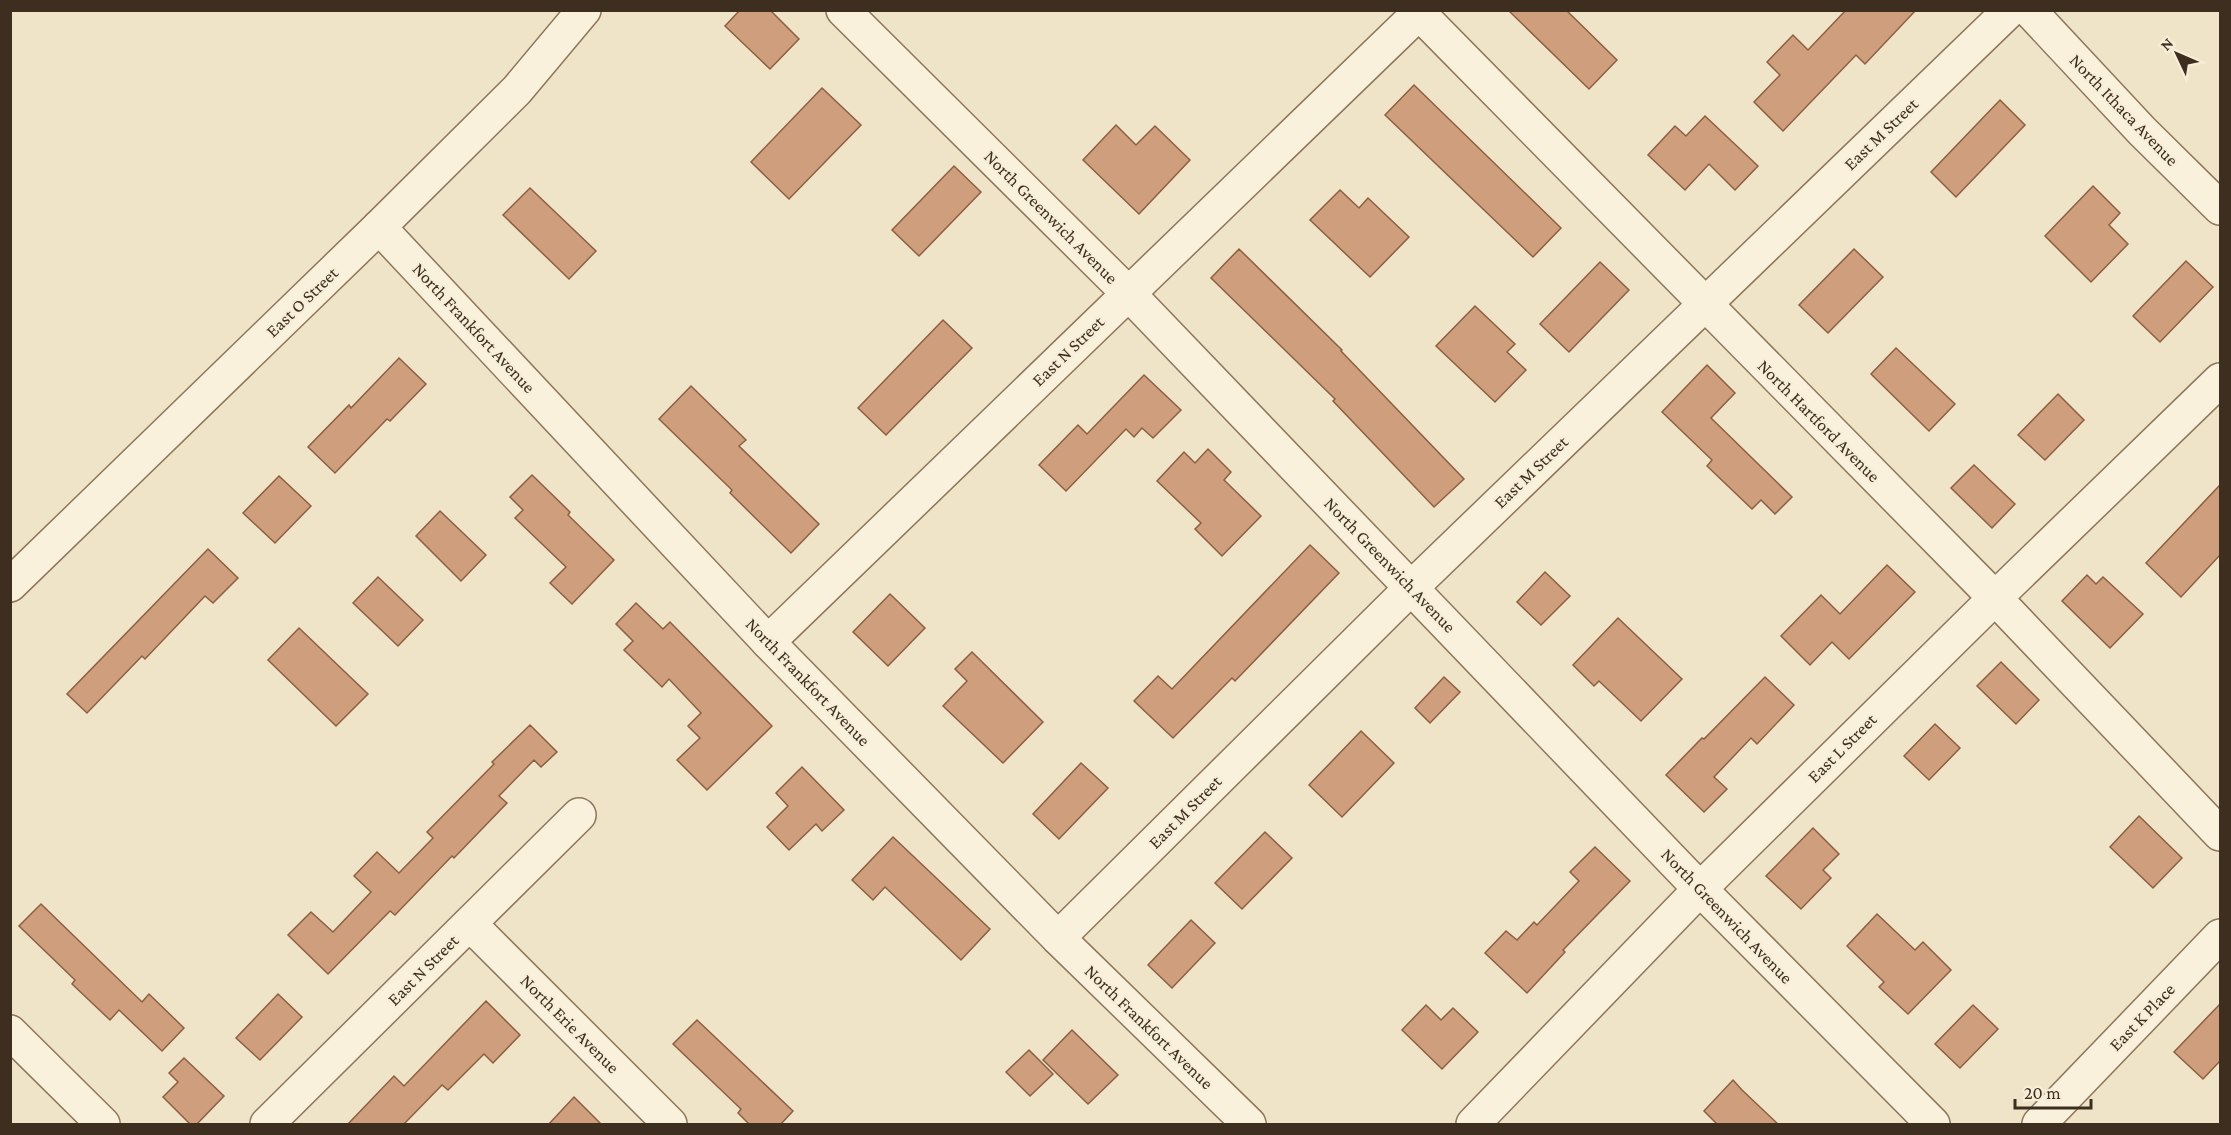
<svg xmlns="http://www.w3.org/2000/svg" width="2231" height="1135" font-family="'Crimson Pro',serif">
	<rect width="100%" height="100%" fill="#f0e4c8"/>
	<g fill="#cf9f7d" stroke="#8d5f41" stroke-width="1.5">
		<path d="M 740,10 L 770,10 L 799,39 L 770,69 L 725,26 Z"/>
		<path d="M 1508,10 L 1566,10 L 1617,60 L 1589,89 Z"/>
		<path d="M 1846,10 L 1916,10 L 1865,64 L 1856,55 L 1783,131 L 1754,102 L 1780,75 L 1767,62 L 1793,35 L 1808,50 Z"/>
		<path d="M 1414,85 L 1561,228 L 1533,257 L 1385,115 Z"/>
		<path d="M 822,88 L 861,125 L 789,199 L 751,162 Z"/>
		<path d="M 2000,100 L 2025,125 L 1956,197 L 1931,172 Z"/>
		<path d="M 1705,116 L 1758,166 L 1735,190 L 1709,164 L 1685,190 L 1648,155 L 1675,126 L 1686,136 Z"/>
		<path d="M 1116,125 L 1136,145 L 1155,126 L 1190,160 L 1139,214 L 1083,160 Z"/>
		<path d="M 954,166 L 981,192 L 919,256 L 892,230 Z"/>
		<path d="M 2093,186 L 2120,213 L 2109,225 L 2128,244 L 2091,282 L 2045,236 Z"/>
		<path d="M 530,188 L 596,251 L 569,279 L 503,215 Z"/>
		<path d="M 1340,190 L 1359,208 L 1368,198 L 1409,237 L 1370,277 L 1310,220 Z"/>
		<path d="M 1239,249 L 1342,350 L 1341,351 L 1464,479 L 1434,507 L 1333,401 L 1335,399 L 1211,278 Z"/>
		<path d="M 1854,249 L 1883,277 L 1828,333 L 1799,305 Z"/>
		<path d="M 2186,261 L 2213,287 L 2160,342 L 2133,316 Z"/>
		<path d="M 1600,262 L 1629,290 L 1569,352 L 1540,324 Z"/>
		<path d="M 1475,306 L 1515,344 L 1507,352 L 1526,370 L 1495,402 L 1436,346 Z"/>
		<path d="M 943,320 L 972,348 L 886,435 L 858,408 Z"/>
		<path d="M 1896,348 L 1955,404 L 1929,431 L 1871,374 Z"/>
		<path d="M 399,358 L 426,384 L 390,421 L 387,419 L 335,473 L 308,447 L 349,405 L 351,408 Z"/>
		<path d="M 1707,365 L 1735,393 L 1711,418 L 1792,497 L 1775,514 L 1761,500 L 1752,509 L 1707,466 L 1712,460 L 1662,412 Z"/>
		<path d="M 1144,375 L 1181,410 L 1153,438 L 1142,428 L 1134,437 L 1126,429 L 1066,491 L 1039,465 L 1078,425 L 1087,434 Z"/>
		<path d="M 691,386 L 746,440 L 739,446 L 819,524 L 791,553 L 730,493 L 732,490 L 659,419 Z"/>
		<path d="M 2058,394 L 2084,420 L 2045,460 L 2018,435 Z"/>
		<path d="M 1208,449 L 1231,472 L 1224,480 L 1261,516 L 1222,556 L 1195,529 L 1201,523 L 1157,481 L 1184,452 L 1195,463 Z"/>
		<path d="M 1974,465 L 2015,504 L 1992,528 L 1951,488 Z"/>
		<path d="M 532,475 L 570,512 L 568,515 L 614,560 L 572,604 L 550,583 L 566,567 L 515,518 L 523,510 L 510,497 Z"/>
		<path d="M 279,476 L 311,506 L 275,543 L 243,513 Z"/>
		<path d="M 2220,485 L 2220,555 L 2181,597 L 2146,563 Z"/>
		<path d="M 440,511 L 486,555 L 461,581 L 416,536 Z"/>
		<path d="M 1310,545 L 1339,573 L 1235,681 L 1232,678 L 1173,738 L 1134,701 L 1158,676 L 1172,689 Z"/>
		<path d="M 208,549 L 238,578 L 213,603 L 205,596 L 145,659 L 142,656 L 87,713 L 67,694 Z"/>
		<path d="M 1887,565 L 1915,592 L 1849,659 L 1832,642 L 1810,665 L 1781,636 L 1821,595 L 1840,614 Z"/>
		<path d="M 1545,572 L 1570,596 L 1541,625 L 1517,602 Z"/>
		<path d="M 2087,575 L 2096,584 L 2103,577 L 2143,614 L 2110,648 L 2062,601 Z"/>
		<path d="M 378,577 L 423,620 L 398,646 L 353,603 Z"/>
		<path d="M 890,594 L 925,628 L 888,666 L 853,632 Z"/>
		<path d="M 636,603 L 663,629 L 670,622 L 772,726 L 707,790 L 677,760 L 700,738 L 688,726 L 701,713 L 669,679 L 662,687 L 624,650 L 633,641 L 616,624 Z"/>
		<path d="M 1618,618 L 1682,679 L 1641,721 L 1599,681 L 1594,686 L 1573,665 Z"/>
		<path d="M 299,628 L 368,694 L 336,726 L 268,660 Z"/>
		<path d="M 972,652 L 1043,722 L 1003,763 L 943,706 L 967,681 L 955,669 Z"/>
		<path d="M 2001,662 L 2039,700 L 2016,724 L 1977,686 Z"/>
		<path d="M 1444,677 L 1460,692 L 1430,723 L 1415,708 Z"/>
		<path d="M 1765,677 L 1794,705 L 1757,744 L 1751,738 L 1714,777 L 1727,789 L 1704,812 L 1666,775 L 1702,738 L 1704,739 Z"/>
		<path d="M 1935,724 L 1960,748 L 1929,780 L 1904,756 Z"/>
		<path d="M 530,725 L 557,752 L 541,767 L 534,760 L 499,796 L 507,803 L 454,858 L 452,856 L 395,915 L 390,911 L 328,974 L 288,935 L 311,912 L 333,932 L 371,892 L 354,876 L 377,852 L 399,873 L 433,838 L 427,832 L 494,764 L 492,762 Z"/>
		<path d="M 1361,731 L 1394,763 L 1342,817 L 1309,785 Z"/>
		<path d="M 1081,763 L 1108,788 L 1059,839 L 1033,814 Z"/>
		<path d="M 802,767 L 844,810 L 822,831 L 816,824 L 789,850 L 767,827 L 788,806 L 776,793 Z"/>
		<path d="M 2139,816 L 2182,858 L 2153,888 L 2110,847 Z"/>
		<path d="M 1813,828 L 1839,854 L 1823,870 L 1831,878 L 1801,909 L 1766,876 Z"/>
		<path d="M 1265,832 L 1292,858 L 1242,909 L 1215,883 Z"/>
		<path d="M 893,837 L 990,929 L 961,960 L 885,887 L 873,900 L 852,880 Z"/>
		<path d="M 1595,847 L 1630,881 L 1563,950 L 1565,952 L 1527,993 L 1485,953 L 1506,931 L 1517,940 L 1534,922 L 1537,925 L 1579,881 L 1570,872 Z"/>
		<path d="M 41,904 L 142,1002 L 149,994 L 184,1028 L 162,1051 L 119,1010 L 110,1020 L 72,984 L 75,980 L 19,926 Z"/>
		<path d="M 1877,914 L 1915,950 L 1923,942 L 1951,970 L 1908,1014 L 1879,987 L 1884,982 L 1847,946 Z"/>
		<path d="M 1191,920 L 1215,943 L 1172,988 L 1148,965 Z"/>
		<path d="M 278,994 L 302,1017 L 260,1060 L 236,1038 Z"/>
		<path d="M 486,1001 L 520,1035 L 493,1063 L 484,1054 L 448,1090 L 442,1085 L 403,1125 L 347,1125 L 394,1076 L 404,1086 Z"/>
		<path d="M 2220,1004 L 2220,1061 L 2203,1079 L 2174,1052 Z"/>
		<path d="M 1426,1005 L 1441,1020 L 1453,1008 L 1478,1032 L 1442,1069 L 1402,1030 Z"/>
		<path d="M 1973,1005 L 1998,1029 L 1960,1068 L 1935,1044 Z"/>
		<path d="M 697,1020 L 793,1111 L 780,1125 L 750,1125 L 738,1113 L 741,1109 L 673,1044 Z"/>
		<path d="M 1072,1030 L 1118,1075 L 1088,1104 L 1043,1060 Z"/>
		<path d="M 1029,1050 L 1053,1074 L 1030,1096 L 1006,1072 Z"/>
		<path d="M 184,1058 L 224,1096 L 196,1125 L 191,1125 L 163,1097 L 178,1082 L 169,1073 Z"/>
		<path d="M 1733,1080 L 1742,1090 L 1779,1125 L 1718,1125 L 1704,1111 Z"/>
		<path d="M 574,1097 L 602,1125 L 548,1125 Z"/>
	</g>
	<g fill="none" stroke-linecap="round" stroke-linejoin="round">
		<g stroke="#8d765c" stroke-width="36">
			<g id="minor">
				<path d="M 843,10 L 1128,293 L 1700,889 L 1933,1124"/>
				<path d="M 1416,10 L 1995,598 L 2220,834"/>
				<path d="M 2029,10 L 2142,131 L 2220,208"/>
				<path d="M 379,227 L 768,642 L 1058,938 L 1249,1124"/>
				<path d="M 10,585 L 379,227 L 517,90 L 584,10"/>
				<path d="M 768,642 L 1422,10"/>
				<path d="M 470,924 L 670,1124"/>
				<path d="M 1058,938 L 1412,587 L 2010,10"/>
				<path d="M 10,1032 L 103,1124"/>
				<path d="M 267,1124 L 579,815"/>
				<path d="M 1473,1124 L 1700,889 L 1995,598 L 2220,380"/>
				<path d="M 2039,1124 L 2220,936"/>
			</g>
		</g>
		<use href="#minor" stroke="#faf1dc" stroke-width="33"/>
	</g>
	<g text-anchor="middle" stroke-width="4.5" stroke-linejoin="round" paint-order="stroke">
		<g font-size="18" fill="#3d2e20" stroke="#f7eed8">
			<text transform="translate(2124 110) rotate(46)" y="6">North Ithaca Avenue</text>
			<text transform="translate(1881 134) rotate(-44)" y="6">East M Street</text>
			<text transform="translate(1051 217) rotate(45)" y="6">North Greenwich Avenue</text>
			<text transform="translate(302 302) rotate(-44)" y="6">East O Street</text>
			<text transform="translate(474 328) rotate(47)" y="6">North Frankfort Avenue</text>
			<text transform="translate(1068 351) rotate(-44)" y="6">East N Street</text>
			<text transform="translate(1819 421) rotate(45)" y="6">North Hartford Avenue</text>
			<text transform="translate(1531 472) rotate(-44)" y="6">East M Street</text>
			<text transform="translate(1390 565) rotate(46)" y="6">North Greenwich Avenue</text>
			<text transform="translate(808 682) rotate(46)" y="6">North Frankfort Avenue</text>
			<text transform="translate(1842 748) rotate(-45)" y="6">East L Street</text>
			<text transform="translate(1185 812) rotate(-45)" y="6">East M Street</text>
			<text transform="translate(1727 916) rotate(46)" y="6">North Greenwich Avenue</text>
			<text transform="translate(423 970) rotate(-45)" y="6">East N Street</text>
			<text transform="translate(2142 1017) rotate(-46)" y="6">East K Place</text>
			<text transform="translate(570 1024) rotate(45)" y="6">North Erie Avenue</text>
			<text transform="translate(1149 1027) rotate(44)" y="6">North Frankfort Avenue</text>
		</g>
	</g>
	<rect width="2231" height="1135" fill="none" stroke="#3d2e20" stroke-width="24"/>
	<g transform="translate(2177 54) rotate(314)" stroke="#f7eed8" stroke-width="4.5" paint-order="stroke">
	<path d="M0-4.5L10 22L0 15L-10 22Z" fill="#3d2e20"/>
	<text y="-9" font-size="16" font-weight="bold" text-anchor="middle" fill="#3d2e20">N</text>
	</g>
	<path d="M2015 1099v9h76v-9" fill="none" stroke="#3d2e20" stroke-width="3"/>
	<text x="2024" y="1099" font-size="18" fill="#3d2e20" stroke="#f7eed8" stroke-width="4.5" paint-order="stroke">20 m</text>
</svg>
